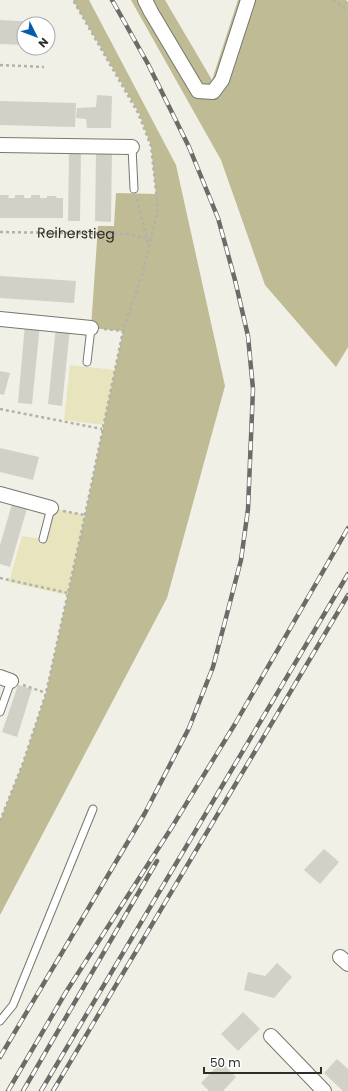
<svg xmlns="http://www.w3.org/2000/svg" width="348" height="1091" font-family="Poppins,sans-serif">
	<rect width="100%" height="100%" fill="#f0f0e6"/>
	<g fill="#e7e4be">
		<path d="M 70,365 L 115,370 L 103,425 L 64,420 Z"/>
		<path d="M 51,508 L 85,515 L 67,595 L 9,582 L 22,536 L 43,539 Z"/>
	</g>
	<g fill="#bfbb94">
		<path d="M 73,0 L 89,0 L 176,165 L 225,386 L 167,598 L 0,915 L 0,821 L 23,763 L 46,693 L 85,515 L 123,331 L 91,328 L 98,226 L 114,226 L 116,193 L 156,194 L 151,146 L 139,113 Z"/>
		<path d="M 131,0 L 165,0 L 212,80 L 238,0 L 346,0 L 348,2 L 348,347 L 336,367 L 265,285 L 221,160 Z"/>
	</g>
	<g fill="#d2d1c8">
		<path d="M 0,20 L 40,22 L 40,24 L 24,24 L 24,45 L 0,44 Z"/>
		<path d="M 97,95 L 112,96 L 111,128 L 87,128 L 86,119 L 76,118 L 77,108 L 96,107 Z"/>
		<path d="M 0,101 L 76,103 L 75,127 L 0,125 Z"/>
		<path d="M 69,150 L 81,151 L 80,221 L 68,221 Z"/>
		<path d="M 96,151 L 112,151 L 111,222 L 95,221 Z"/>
		<path d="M 0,195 L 9,195 L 8,198 L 15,198 L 15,195 L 24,195 L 24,198 L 31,198 L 31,195 L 40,195 L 40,198 L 47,198 L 47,196 L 57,196 L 56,198 L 63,198 L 63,218 L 0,218 Z"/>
		<path d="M 0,276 L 76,281 L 74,303 L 0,298 Z"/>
		<path d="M 25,324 L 40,325 L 32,404 L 18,403 Z"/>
		<path d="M 56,326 L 70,328 L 62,406 L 48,404 Z"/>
		<path d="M 0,371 L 10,373 L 4,395 L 0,394 Z"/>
		<path d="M 0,448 L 39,457 L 33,480 L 0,472 Z"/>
		<path d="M 13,501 L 28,505 L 10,567 L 0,564 L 0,545 Z"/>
		<path d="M 18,685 L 32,689 L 17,737 L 2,732 Z"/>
		<path d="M 324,849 L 339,862 L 320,884 L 304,870 Z"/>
		<path d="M 277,963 L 292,977 L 274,998 L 244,990 L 248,972 L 265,976 Z"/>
		<path d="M 243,1012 L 260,1029 L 238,1051 L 221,1034 Z"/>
		<path d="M 337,1059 L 348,1069 L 348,1091 L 343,1091 L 324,1073 Z"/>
		<path d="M 221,1062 L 236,1077 L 223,1091 L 209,1091 L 201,1083 Z"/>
	</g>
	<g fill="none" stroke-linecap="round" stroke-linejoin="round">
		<g stroke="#77776f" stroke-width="9">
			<g id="lane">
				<path d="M 132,147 L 134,189"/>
				<path d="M 87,362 L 91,328"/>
				<path d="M 43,539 L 51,508"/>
				<path d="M 0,712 L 11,681"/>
				<path d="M 0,1021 L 13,1005 L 93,809"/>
			</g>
		</g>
		<g stroke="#77776f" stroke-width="16">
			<g id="street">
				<path d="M 145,0 L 151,12 L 198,91 L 213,92 L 222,80 L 248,0"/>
				<path d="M 0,145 L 132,147"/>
				<path d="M 0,319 L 91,328"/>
				<path d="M 0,494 L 51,508"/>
				<path d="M 0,677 L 11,681"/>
				<path d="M 340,957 L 348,964"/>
				<path d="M 271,1036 L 324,1091"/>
			</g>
		</g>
		<g stroke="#b2b2aa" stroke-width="2.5" stroke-dasharray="3 3" stroke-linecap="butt">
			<path d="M 333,0 L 348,11"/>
			<path d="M 0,65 L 44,67"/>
			<path d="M 137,199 L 149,247"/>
			<path id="s1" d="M 0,232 L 126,234 L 151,239"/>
			<path d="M 104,329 L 123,331"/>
			<path d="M 0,409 L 102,429"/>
			<path d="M 63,511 L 85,515"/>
			<path d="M 0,578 L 68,593"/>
			<path d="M 23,685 L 46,693"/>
			<path d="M 0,821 L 23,763 L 46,693 L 85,515 L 123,331 L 142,275 L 158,209 L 151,146 L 138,113 L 73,0"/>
		</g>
		<use href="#lane" stroke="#fff" stroke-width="7"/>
		<use href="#street" stroke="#fff" stroke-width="14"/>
		<g stroke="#6c6c66" stroke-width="4.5">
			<g id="rail">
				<path d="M 0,1057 L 145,813 L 189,728 L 213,667 L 228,610 L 241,560 L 248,509 L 253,389 L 248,336 L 235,280 L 218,218 L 189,147 L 148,64 L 112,0"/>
				<path d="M 8,1091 L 66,992 L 172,827 L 235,724 L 348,528"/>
				<path d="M 23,1091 L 157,861"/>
				<path d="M 41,1091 L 348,574"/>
				<path d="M 53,1091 L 348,595"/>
			</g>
		</g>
		<use href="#rail" stroke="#fff" stroke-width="3" stroke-dasharray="9" stroke-linecap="butt"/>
	</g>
	<g text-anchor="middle" stroke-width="4" stroke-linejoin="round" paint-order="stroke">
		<g font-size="14" fill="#2c2c28" stroke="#fff">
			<text dy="5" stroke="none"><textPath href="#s1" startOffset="76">Reiherstieg</textPath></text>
		</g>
	</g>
	<g transform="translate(36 36) rotate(132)"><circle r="19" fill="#ffffff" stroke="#ababa9"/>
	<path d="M0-3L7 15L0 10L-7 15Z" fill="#045ba9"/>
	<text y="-6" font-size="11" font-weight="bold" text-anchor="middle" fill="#2c2c28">N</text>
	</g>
	<path d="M204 1067v6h117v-6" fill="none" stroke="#2c2c28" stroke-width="2"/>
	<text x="210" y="1067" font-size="12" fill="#2c2c28" stroke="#ffffff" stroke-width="3" paint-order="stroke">50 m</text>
</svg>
